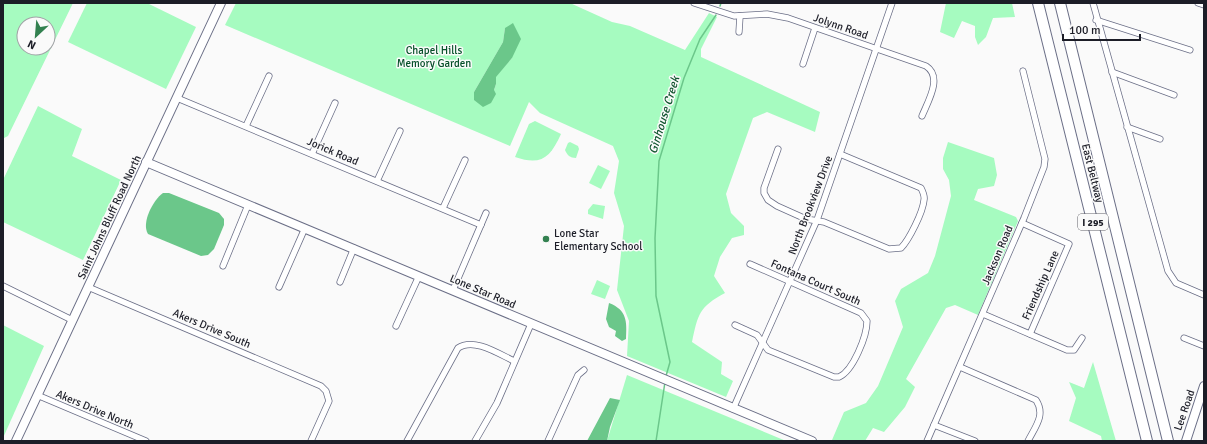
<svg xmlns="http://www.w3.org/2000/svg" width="1207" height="444" font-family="Signika,sans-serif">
	<rect width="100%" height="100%" fill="#fafafa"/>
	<g fill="#a6fbc0" fill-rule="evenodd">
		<path d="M 3,3 L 73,3 L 8,136 L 4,138 ZM 24,24 L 48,24 L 48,48 L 24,48 Z"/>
		<path d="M 87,3 L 147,3 L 196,27 L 166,89 L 68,42 Z"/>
		<path d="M 236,3 L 570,3 L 612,22 L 630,26 L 685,50 L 709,13 L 717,17 L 701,49 L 701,57 L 820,112 L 815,132 L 767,112 L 753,118 L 726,194 L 731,213 L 744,226 L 744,235 L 732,238 L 720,257 L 714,276 L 725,293 C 699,307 698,314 692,342 L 722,362 L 721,374 L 733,381 L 726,397 L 627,356 L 629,321 L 617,290 L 624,226 L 614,193 L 619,161 L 613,146 L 540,113 L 529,102 L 510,146 L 225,25 ZM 505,28 L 512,58 L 495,77 L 496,84 L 494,90 L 474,92 L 503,42 Z"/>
		<path d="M 946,3 L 1012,3 L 1015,17 L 993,18 L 986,37 L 978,45 L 975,37 L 975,26 L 962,21 L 954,38 L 940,32 Z"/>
		<path d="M 38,106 L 82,129 L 72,156 L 121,180 L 83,260 L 3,222 L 3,180 Z"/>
		<path d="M 535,121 L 561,134 C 550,158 541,166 515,157 L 529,124 Z"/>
		<path d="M 570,142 L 578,146 L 579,149 L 576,158 C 570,158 567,155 565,150 L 568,143 Z"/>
		<path d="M 948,142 L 994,158 L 997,175 L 994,186 L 978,189 L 974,200 L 1016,217 L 1018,221 L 978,315 L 955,305 L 946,308 L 906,379 L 915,387 L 905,407 L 884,432 L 873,428 L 865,441 L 834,441 L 832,440 L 844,412 L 866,403 L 878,386 L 903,327 L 895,301 L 901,289 L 928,273 L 935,256 L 951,196 L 949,180 L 943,169 L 943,158 Z"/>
		<path d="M 598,165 L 610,171 L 601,189 L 589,183 Z"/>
		<path d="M 593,204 L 605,206 L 603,219 L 588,214 L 588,210 Z"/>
		<path d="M 597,280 L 610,286 L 605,299 L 591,294 Z"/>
		<path d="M 3,325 L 44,346 L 3,438 Z"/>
		<path d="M 1093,362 L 1116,441 L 1102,441 L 1101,436 L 1069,421 L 1076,398 L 1069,382 L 1084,388 Z"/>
		<path d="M 627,375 L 786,441 L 607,441 Z"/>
	</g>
	<g fill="#6bc78a">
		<path d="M 513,23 L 521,39 L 512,58 L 496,77 L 496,84 L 494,90 L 496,94 L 491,103 L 483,107 L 474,100 L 474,92 L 503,42 L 505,28 Z"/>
		<path d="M 163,193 L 169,193 L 219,213 L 224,219 L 224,225 L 214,249 L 208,255 L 201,256 L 148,234 C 141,223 153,200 163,193 Z"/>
		<path d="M 609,303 C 627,310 627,321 626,339 L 622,341 L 615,336 L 616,331 L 609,327 L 606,319 Z"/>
		<path d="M 610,398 L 620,400 L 610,427 L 607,441 L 587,441 Z"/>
	</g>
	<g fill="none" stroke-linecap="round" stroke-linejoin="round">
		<g stroke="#6bc78a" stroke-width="1.5">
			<path d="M 720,6 L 721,3"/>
			<path d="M 666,376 L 670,362 L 656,296 L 655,238 L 659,161 L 684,78 L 700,39 L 716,15"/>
			<path d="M 656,441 L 665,382"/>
		</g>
		<g stroke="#6b6f87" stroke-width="7">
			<g id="street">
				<path d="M 694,3 L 734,16 L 767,14 L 788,18 L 926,66 C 943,77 928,101 922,116"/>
				<path d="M 1093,3 L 1168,271 L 1176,283 L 1204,295"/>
				<path d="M 1198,3 L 1204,5"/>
				<path d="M 1096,20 L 1190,50"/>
				<path d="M 739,32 L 740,16"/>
				<path d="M 803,64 L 815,28"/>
				<path d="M 1112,72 L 1174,95"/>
				<path d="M 177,98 L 481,225"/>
				<path d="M 246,126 L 269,76"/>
				<path d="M 1127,127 L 1160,139"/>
				<path d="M 778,149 L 764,188 L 764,193 L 768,200 L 777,206 L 806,219 L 824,222 L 889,249 L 901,248 C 909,240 923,212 924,200 C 925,196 923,192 921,188 L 840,154"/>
				<path d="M 312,154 L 335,103"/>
				<path d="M 377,181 L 400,131"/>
				<path d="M 443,208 L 465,160"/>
				<path d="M 1022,223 L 1069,244 L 1030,334"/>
				<path d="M 223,266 L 248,205"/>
				<path d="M 340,282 L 354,248"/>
				<path d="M 3,286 L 72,320"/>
				<path d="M 88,287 L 321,386 L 326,391 L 329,401 L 311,441"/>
				<path d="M 279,287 L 305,228"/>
				<path d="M 453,290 L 486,213"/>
				<path d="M 983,314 L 1067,350 L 1074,350 L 1082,338"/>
				<path d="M 735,325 L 757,335 L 768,350 L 834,377 L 839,377 C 853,371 867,336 867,321 L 861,313 L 750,264"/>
				<path d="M 396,326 L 419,276"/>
				<path d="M 1184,338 L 1204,346"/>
				<path d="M 960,367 L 1036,400 C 1046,415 1035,427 1028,441"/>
				<path d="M 37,395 L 146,441"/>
				<path d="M 733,409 L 817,220 L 892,3"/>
				<path d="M 934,425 L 975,441"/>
				<path d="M 407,441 L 458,348 C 474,337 499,354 514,361"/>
				<path d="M 475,441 L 497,403 L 531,324"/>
				<path d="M 548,441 L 578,375 L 584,370"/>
				<path d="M 927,441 L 1024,218 L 1044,167 L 1045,159 L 1023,71"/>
			</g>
		</g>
		<g stroke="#6b6f87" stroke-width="10">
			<g id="secondary">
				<path d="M 146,162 L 812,441"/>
				<path d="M 16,441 L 221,3"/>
				<path d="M 1186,441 L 1204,386"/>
			</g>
		</g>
		<g stroke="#6b6f87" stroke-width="12">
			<g id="highway">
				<path d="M 1038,3 L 1147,441"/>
				<path d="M 1060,3 L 1168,441"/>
			</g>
		</g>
		<use href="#street" stroke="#fff" stroke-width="5.5"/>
		<use href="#secondary" stroke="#fff" stroke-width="8"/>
		<use href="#highway" stroke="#fff" stroke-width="10"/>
	</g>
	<circle fill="#338150" stroke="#fafafa" stroke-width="1.5" cx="546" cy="239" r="4"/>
	<g text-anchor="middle" stroke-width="3" stroke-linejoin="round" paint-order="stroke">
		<rect fill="#fafafa" stroke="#5f5f66" stroke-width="1" x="1078" y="214" width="30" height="16" rx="3"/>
		<g font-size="10" font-weight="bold" fill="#1c1d27">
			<text x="1093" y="226">I 295</text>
		</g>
		<g font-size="11" fill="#1c1d27" stroke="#fafafa">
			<text transform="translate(841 26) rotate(19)" y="4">Jolynn Road</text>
			<text transform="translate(333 151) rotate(23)" y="4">Jorick Road</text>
			<text transform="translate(1093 173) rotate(76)" y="4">East Beltway</text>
			<text transform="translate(810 205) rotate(-69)" y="4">North Brookview Drive</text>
			<text transform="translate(109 217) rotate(-65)" y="4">Saint Johns Bluff Road North</text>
			<text transform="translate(997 255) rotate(-67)" y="4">Jackson Road</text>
			<text transform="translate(816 282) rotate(24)" y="4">Fontana Court South</text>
			<text transform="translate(1040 285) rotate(-66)" y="4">Friendship Lane</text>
			<text transform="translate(483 291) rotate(23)" y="4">Lone Star Road</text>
			<text transform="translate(212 328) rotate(23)" y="4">Akers Drive South</text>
			<text transform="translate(95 409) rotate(23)" y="4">Akers Drive North</text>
			<text transform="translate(1184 410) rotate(-71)" y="4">Lee Road</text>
		</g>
		<g font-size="11" fill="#064f29" stroke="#fafafa">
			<text x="434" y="54">Chapel Hills<tspan x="434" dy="13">Memory Garden</tspan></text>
		</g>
		<g font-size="11" fill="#1c1d27" stroke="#fafafa" text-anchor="start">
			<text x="554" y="237">Lone Star<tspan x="554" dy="13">Elementary School</tspan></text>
		</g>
		<g font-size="12" font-style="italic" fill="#10552e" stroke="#fafafa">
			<text transform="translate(664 115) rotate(-73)" y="4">Ginhouse Creek</text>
		</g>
	</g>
	<rect width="1207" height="444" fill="none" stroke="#1c1d27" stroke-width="8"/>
	<g transform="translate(36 36) rotate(206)"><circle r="19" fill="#fafafa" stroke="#a1a2a6"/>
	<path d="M0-3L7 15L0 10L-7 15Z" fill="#338150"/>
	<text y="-6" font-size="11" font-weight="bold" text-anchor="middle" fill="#1c1d27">N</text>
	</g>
	<path d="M1063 34v6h77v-6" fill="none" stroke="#1c1d27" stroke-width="2"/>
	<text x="1069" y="34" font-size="12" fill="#1c1d27" stroke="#fafafa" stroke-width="3" paint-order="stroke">100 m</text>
</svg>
